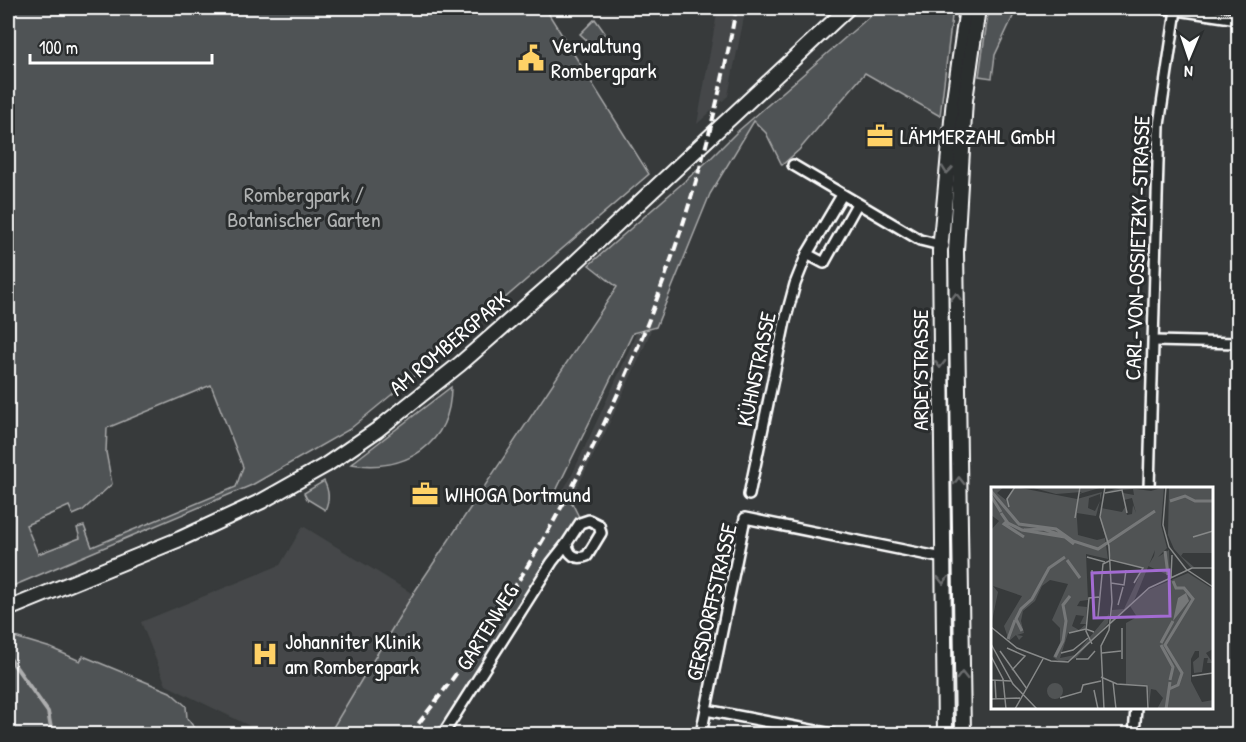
<svg xmlns="http://www.w3.org/2000/svg" width="1246" height="742" font-family="'Patrick Hand',sans-serif">
	<rect width="100%" height="100%" fill="#373a3b"/>
	<filter id="ink" filterUnits="userSpaceOnUse"><feTurbulence type="fractalNoise" baseFrequency=".0167" numOctaves="2"/><feDisplacementMap in="SourceGraphic" scale="12" xChannelSelector="R" yChannelSelector="G"/><feConvolveMatrix kernelMatrix="1 2 1 2 8 2 1 2 1" color-interpolation-filters="sRGB"/></filter>
	<g filter="url(#ink)">
		<g fill="#444748">
			<path d="M 718,8 L 746,8 L 728,96 L 697,124 Z"/>
			<path d="M 682,249 L 644,348 L 603,437 L 556,528 L 404,734 L 570,479 L 621,369 L 646,310 Z"/>
			<path d="M 303,526 L 413,594 L 329,734 L 266,734 L 166,685 L 141,622 L 280,565 Z"/>
		</g>
		<g fill="#505354" stroke="#a8a9aa" stroke-width="1.5" fill-rule="evenodd">
			<path d="M 8,8 L 545,8 L 649,174 L 418,373 L 350,429 L 252,485 L 8,588 ZM 211,385 L 243,467 L 236,487 L 92,547 L 84,526 L 77,528 L 80,538 L 38,554 L 26,525 L 69,506 L 73,515 L 82,511 L 112,484 L 106,452 L 107,428 Z"/>
			<path d="M 882,8 L 953,8 L 940,116 L 865,73 L 799,150 L 782,165 L 766,133 L 754,121 L 710,194 L 656,327 L 633,333 L 555,493 L 572,503 L 579,517 L 499,654 L 475,675 L 437,734 L 329,734 L 413,594 L 617,287 L 589,265 L 710,159 L 737,132 L 869,17 Z"/>
			<path d="M 989,8 L 1017,8 L 995,55 L 992,78 L 979,76 Z"/>
			<path d="M 595,19 L 605,33 L 593,46 L 580,34 Z"/>
			<path d="M 451,387 C 451,445 405,473 351,464 Z"/>
			<path d="M 324,481 C 329,491 330,499 325,510 L 307,499 L 304,493 Z"/>
			<path d="M 8,635 L 51,648 L 80,661 L 83,656 L 170,692 L 186,706 L 187,718 L 199,734 L 8,734 Z"/>
		</g>
		<g fill="none" stroke-linecap="round" stroke-linejoin="round">
			<path stroke="#adaeaf" stroke-width="4" d="M 8,656 L 48,712 L 52,734"/>
			<g stroke="#fff" stroke-width="14">
				<g id="minor">
					<path d="M 1164,8 L 1238,19"/>
					<path d="M 793,165 L 920,240 L 944,246"/>
					<path d="M 807,254 L 824,263 L 857,204"/>
					<path d="M 1154,341 L 1238,343"/>
					<path d="M 1149,488 L 1159,125 L 1176,10"/>
					<path d="M 749,495 L 785,321 L 795,284 L 807,254 L 842,195"/>
					<path d="M 706,710 L 832,734"/>
					<path d="M 1134,731 L 1147,734"/>
					<path d="M 443,734 L 552,562 L 567,543 L 580,523 L 589,520 L 599,525 L 601,533 L 587,556 C 576,560 568,555 567,543"/>
					<path d="M 701,734 L 745,518 L 943,558"/>
					<path d="M 1134,734 L 1136,708"/>
				</g>
			</g>
			<g stroke="#fff" stroke-width="18">
				<g id="secondary">
					<path d="M 8,609 L 180,539 L 262,501 L 326,465 L 377,430 L 460,364 L 562,275 L 848,8"/>
					<path d="M 945,734 L 940,251 L 954,99 L 967,8"/>
					<path d="M 963,734 L 956,251 L 965,100 L 978,8"/>
				</g>
			</g>
			<use href="#minor" stroke="#2a2d2e" stroke-width="9"/>
			<use href="#secondary" stroke="#2a2d2e" stroke-width="14"/>
			<path stroke="#fff" stroke-width="4" stroke-dasharray="9 4.5" stroke-linecap="butt" d="M 410,734 C 577,527 691,270 736,8"/>
		</g>
		<defs><path id="oneway-chevron" d="M-2-3.5L2.5 0L-2 3.5" fill="none" stroke-width="1.6" stroke-linecap="round" stroke-linejoin="round" transform="scale(1.5)"/></defs>
		<g stroke="#6a6c6d">
			<use href="#oneway-chevron" transform="translate(947 170) rotate(96)"/>
			<use href="#oneway-chevron" transform="translate(956 297) rotate(-91)"/>
			<use href="#oneway-chevron" transform="translate(940 364) rotate(90)"/>
			<use href="#oneway-chevron" transform="translate(959 481) rotate(-91)"/>
			<use href="#oneway-chevron" transform="translate(943 580) rotate(89)"/>
			<use href="#oneway-chevron" transform="translate(962 676) rotate(-91)"/>
		</g>
	</g>
	<defs>
		<g id="civic-bare" transform="scale(2.07)"><path d="M-.6-6.5H3V-4.5H.6V-3L4-1V1h2V6H-6V1h2V-1L-.6-3ZM-1.2 2.5V6h2.4V2.5Z" fill="#ffd166" stroke="#2a2d2e" stroke-width="2.5" paint-order="stroke"/></g>
		<g id="office-bare" transform="scale(2.07)"><path d="M-6-3h4V-5.5h4V-3h4V5H-6ZM-1-4.5V-3h2v-1.5ZM-6 0V1H6V0Z" fill="#ffd166" stroke="#2a2d2e" stroke-width="2.5" paint-order="stroke"/></g>
		<g id="hospital-bare" transform="scale(2.07)"><path d="M-5-5h3v3.5h4V-5h3V5h-3V1.5h-4V5h-3Z" fill="#ffd166" stroke="#2a2d2e" stroke-width="2.5" paint-order="stroke"/></g>
	</defs>
	<g fill-rule="evenodd">
		<use href="#civic-bare" x="531" y="58"/>
		<use href="#office-bare" x="880" y="136"/>
		<use href="#office-bare" x="425" y="494"/>
		<use href="#hospital-bare" x="265" y="654"/>
	</g>
	<g text-anchor="middle" stroke-width="6" stroke-linejoin="round" paint-order="stroke">
		<g font-size="22" fill="#fff" stroke="#2a2d2e" text-anchor="start">
			<text x="551" y="53">Verwaltung<tspan x="551" dy="25">Rombergpark</tspan></text>
			<text x="900" y="144">LÄMMERZAHL GmbH</text>
			<text x="445" y="502">WIHOGA Dortmund</text>
			<text x="285" y="649">Johanniter Klinik<tspan x="285" dy="25">am Rombergpark</tspan></text>
		</g>
		<g font-size="22" fill="#b0b2b2" stroke="#2a2d2e">
			<text x="304" y="202">Rombergpark /<tspan x="304" dy="25">Botanischer Garten</tspan></text>
		</g>
		<g font-size="22" fill="#fff" stroke="#2a2d2e">
			<text transform="translate(1137 248) rotate(-88)" y="8">CARL-VON-OSSIETZKY-STRASSE</text>
			<text transform="translate(449 343) rotate(-40)" y="8">AM ROMBERGPARK</text>
			<text transform="translate(756 369) rotate(-78)" y="8">KÜHNSTRASSE</text>
			<text transform="translate(920 370) rotate(-90)" y="8">ARDEYSTRASSE</text>
			<text transform="translate(711 602) rotate(-77)" y="8">GERSDORFFSTRASSE</text>
			<text transform="translate(487 627) rotate(-58)" y="8">GARTENWEG</text>
		</g>
	</g>
	<g transform="translate(991 487)">
		<rect width="222" height="222" fill="#373a3b"/>
		<path d="M 0,0 L 13,0 L 6,6 L 15,13 L 25,0 L 86,12 L 111,5 L 109,13 L 109,7 L 98,11 L 97,21 L 104,24 L 109,14 L 105,29 L 86,26 L 86,32 L 87,48 L 106,53 L 114,51 L 117,72 L 95,67 L 97,113 L 89,114 L 86,119 L 96,120 L 95,137 L 89,137 L 93,129 L 85,128 L 81,139 L 88,143 L 94,138 L 95,142 L 77,146 L 69,171 L 84,168 L 118,127 L 117,136 L 85,171 L 69,175 L 62,170 L 69,156 L 69,141 L 61,133 L 77,97 L 59,93 L 51,99 L 44,114 L 32,124 L 30,134 L 33,146 L 26,148 L 32,149 L 28,153 L 25,148 L 18,154 L 13,139 L 31,109 L 2,99 L 7,105 L 0,139 L 0,43 L 8,34 L 0,28 ZM 39,0 L 112,0 L 88,7 L 91,5 L 65,7 ZM 131,0 L 160,4 L 173,0 L 170,38 L 176,61 L 167,70 L 178,63 L 179,89 L 157,79 L 163,69 L 164,63 L 143,114 L 120,136 L 121,123 L 133,122 L 152,81 L 120,72 L 110,34 L 110,21 L 131,25 L 134,20 L 136,28 L 141,27 L 142,18 L 145,26 L 141,11 L 133,13 L 132,6 L 143,8 L 142,2 L 114,5 ZM 178,0 L 222,0 L 222,66 L 192,66 L 190,69 L 203,80 L 200,81 L 183,62 L 177,48 ZM 197,86 L 222,102 L 222,162 L 215,166 L 222,176 L 216,176 L 217,171 L 213,171 L 211,185 L 203,186 L 202,175 L 208,170 L 208,164 L 204,164 L 200,172 L 200,194 L 211,215 L 222,213 L 222,222 L 166,222 L 172,211 L 165,203 L 160,202 L 158,218 L 157,198 L 135,197 L 135,136 L 146,130 L 139,119 L 157,103 ZM56 204a8 8 0 1 1 16 0a8 8 0 1 1-16 0Z" fill="#505354"/>
		<path d="M 195,106 L 198,114 L 182,134 L 187,111 Z" fill="#767879"/>
		<path fill="none" stroke="#767879" stroke-width="3" d="M 0,4 L 28,37 L 65,42 L 82,54 L 107,62 L 164,24M 0,9 L 10,25M 179,14 L 194,9 L 204,14 L 222,14M 10,26 L 17,36 L 31,43 L 74,50 L 83,57M 16,34 L 13,37 L 33,50M 33,43 L 52,42 L 73,49M 174,64 L 177,88M 76,73 L 89,91M 31,144 L 25,132 L 30,122 L 41,112 L 58,81 L 74,70M 17,152 L 24,133M 170,156 L 182,134M 170,158 L 182,180 L 179,193M 64,170 L 72,154 L 75,134 L 72,118 L 79,109M 178,202 L 187,198 L 191,186 L 174,158 L 202,112 L 193,101 L 185,101 L 182,94M 175,222 L 179,195"/>
		<path fill="none" stroke="#878989" stroke-width="1.5" d="M 175,0 L 172,38 L 178,60 L 195,82 L 222,100M 114,6 L 131,3 L 136,26M 18,20 L 16,12 L 24,0M 84,31 L 89,0M 202,50 L 222,44M 96,70 L 114,75M 101,83 L 102,110M 180,90 L 181,68M 120,96 L 133,98 L 135,83M 127,118 L 132,100M 107,130 L 112,77 L 120,73 L 152,81 L 143,96M 0,140 L 26,161 L 60,174 L 77,175 L 158,101 L 201,81 L 222,81M 131,141 L 131,172M 78,146 L 95,142 L 103,145M 0,157 L 22,197 L 46,222M 101,157 L 95,144 L 98,111 L 108,110M 16,161 L 34,169 L 21,183M 9,164 L 36,202M 70,166 L 82,163 L 97,151M 111,166 L 130,164M 0,169 L 12,192 L 15,222M 85,172 L 97,172 L 104,164M 201,189 L 222,186M 110,190 L 126,197 L 156,199 L 157,222M 0,193 L 20,194M 4,194 L 5,212M 122,195 L 125,222M 103,203 L 107,222M 69,211 L 90,205 L 92,198 L 110,194M 0,212 L 29,211M 24,222 L 52,172M 113,222 L 110,159 L 118,143 L 121,115 L 118,59 L 109,30 L 114,0"/>
		<path fill="#a36bd2" fill-opacity="0.15" stroke="#a36bd2" stroke-width="3" d="M 178,83 L 179,129 L 103,131 L 101,86 Z"/>
		<rect width="222" height="222" fill="none" stroke="#fff" stroke-width="3"/>
	</g>
	<rect width="1246" height="742" fill="none" stroke="#2a2d2e" stroke-width="30"/>
	<rect x="15" y="15" width="1216" height="712" fill="none" stroke="#fff" stroke-width="2" filter="url(#ink)"/>
	<g transform="translate(1189 57) rotate(182)" stroke="#2a2d2e" stroke-width="4.5" paint-order="stroke">
	<path d="M0-4.5L10 22L0 15L-10 22Z" fill="#ffffff"/>
	<text y="-9" font-size="16" font-weight="bold" text-anchor="middle" fill="#ffffff">N</text>
	</g>
	<path d="M30 54v9h182v-9" fill="none" stroke="#ffffff" stroke-width="3"/>
	<text x="39" y="54" font-size="18" fill="#ffffff" stroke="#2a2d2e" stroke-width="4.5" paint-order="stroke">100 m</text>
</svg>
